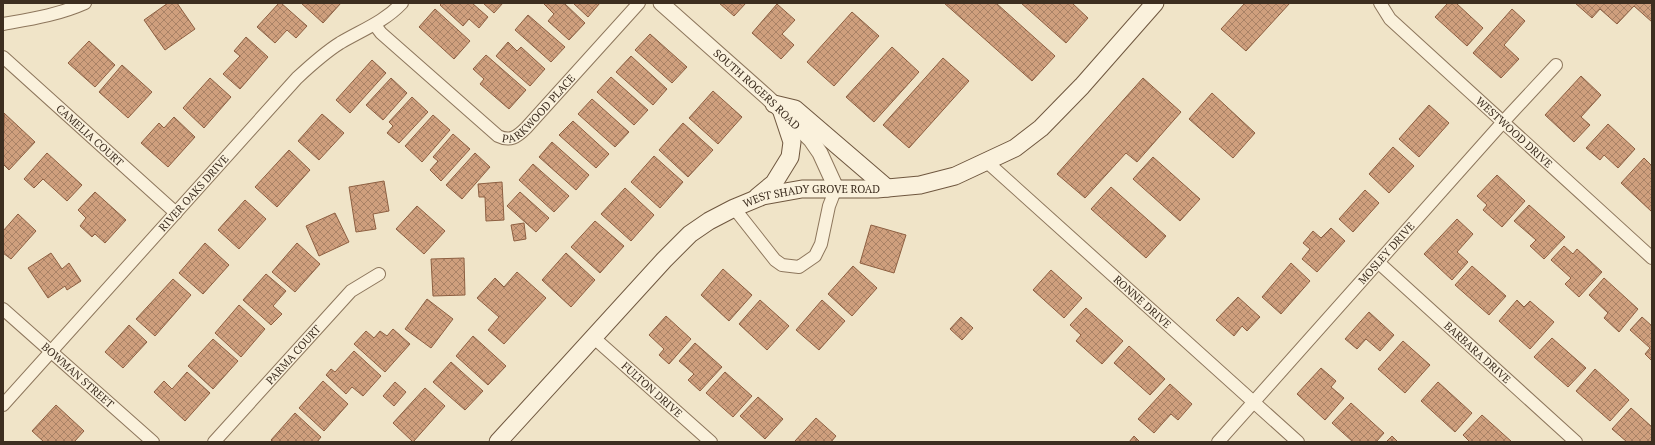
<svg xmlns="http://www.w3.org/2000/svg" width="1655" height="445" font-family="'PT Serif',serif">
	<defs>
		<pattern id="building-cross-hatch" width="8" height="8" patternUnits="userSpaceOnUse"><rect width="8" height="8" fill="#cf9f7d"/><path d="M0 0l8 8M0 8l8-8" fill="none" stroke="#a98266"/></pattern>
	</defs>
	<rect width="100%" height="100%" fill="#f0e4c8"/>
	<g fill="url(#building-cross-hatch)" stroke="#8d5f41">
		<path d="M 168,3 L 177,3 L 195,29 L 165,50 L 144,20 Z"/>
		<path d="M 279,3 L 281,3 L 307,26 L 296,38 L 287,30 L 275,43 L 257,27 Z"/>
		<path d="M 301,3 L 341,3 L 323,23 Z"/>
		<path d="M 442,3 L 472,3 L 488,17 L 479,28 L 469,19 L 463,26 L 440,5 Z"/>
		<path d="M 483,3 L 503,3 L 494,13 Z"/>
		<path d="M 543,3 L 564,3 L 585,23 L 569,40 L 548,21 L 554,14 Z"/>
		<path d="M 573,3 L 600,3 L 588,17 Z"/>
		<path d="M 719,3 L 746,3 L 734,16 Z"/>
		<path d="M 944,3 L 996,3 L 1055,56 L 1032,81 Z"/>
		<path d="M 1021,3 L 1072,3 L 1088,18 L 1066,43 Z"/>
		<path d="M 1245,3 L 1290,3 L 1246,51 L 1221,29 Z"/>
		<path d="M 1448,3 L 1456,3 L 1483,28 L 1467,46 L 1435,17 Z"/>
		<path d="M 1575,3 L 1652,3 L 1652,22 L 1634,6 L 1617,24 L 1600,9 L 1592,18 Z"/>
		<path d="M 777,4 L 795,20 L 782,34 L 794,45 L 781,59 L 752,33 Z"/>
		<path d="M 435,9 L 470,41 L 454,59 L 419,27 Z"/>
		<path d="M 1512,9 L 1525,21 L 1504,45 L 1519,59 L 1501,78 L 1473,53 Z"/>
		<path d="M 852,12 L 879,36 L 834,86 L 807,62 Z"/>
		<path d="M 528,15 L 565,47 L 551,62 L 515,30 Z"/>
		<path d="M 650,34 L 687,67 L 672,83 L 635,50 Z"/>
		<path d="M 246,37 L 268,57 L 240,89 L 223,74 L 240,56 L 234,51 Z"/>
		<path d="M 89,41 L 115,65 L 95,87 L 68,63 Z"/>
		<path d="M 508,42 L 517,51 L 521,47 L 545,69 L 530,86 L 496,56 Z"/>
		<path d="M 892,47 L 919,72 L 874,122 L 846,97 Z"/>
		<path d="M 486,55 L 526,90 L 509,109 L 480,84 L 484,79 L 473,69 Z"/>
		<path d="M 631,56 L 667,89 L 653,105 L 616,72 Z"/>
		<path d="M 943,58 L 969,81 L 909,148 L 883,125 Z"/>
		<path d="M 372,60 L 386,73 L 350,113 L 336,100 Z"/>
		<path d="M 122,65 L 152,92 L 128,118 L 99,92 Z"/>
		<path d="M 1581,76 L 1601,95 L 1581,117 L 1590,125 L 1574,142 L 1545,115 Z"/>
		<path d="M 611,77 L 648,110 L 634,125 L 597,92 Z"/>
		<path d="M 210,78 L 231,97 L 204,128 L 183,108 Z"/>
		<path d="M 391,78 L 407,93 L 383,120 L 366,105 Z"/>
		<path d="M 1143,78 L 1181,112 L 1137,162 L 1126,153 L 1085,198 L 1057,174 Z"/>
		<path d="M 713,91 L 742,117 L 718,144 L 689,118 Z"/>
		<path d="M 1212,93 L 1255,133 L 1233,158 L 1189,119 Z"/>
		<path d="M 412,97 L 428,112 L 399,143 L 387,133 L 393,126 L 389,122 Z"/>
		<path d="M 592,99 L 629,132 L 615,147 L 578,114 Z"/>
		<path d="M 1429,105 L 1449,123 L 1419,157 L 1399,139 Z"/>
		<path d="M 4,113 L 35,142 L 9,170 L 3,164 Z"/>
		<path d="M 322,114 L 344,133 L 319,160 L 298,141 Z"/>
		<path d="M 433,115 L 450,130 L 422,162 L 405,146 Z"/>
		<path d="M 174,117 L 195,137 L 168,167 L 141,143 L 159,123 L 164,128 Z"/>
		<path d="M 573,121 L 609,154 L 596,168 L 559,135 Z"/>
		<path d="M 683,123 L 713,150 L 688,177 L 659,150 Z"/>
		<path d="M 1608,124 L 1635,149 L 1618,168 L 1604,155 L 1600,160 L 1586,148 Z"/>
		<path d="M 453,134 L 470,149 L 441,181 L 430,170 L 438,161 L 433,157 Z"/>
		<path d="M 552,142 L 589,175 L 576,190 L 539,157 Z"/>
		<path d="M 1393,147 L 1414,166 L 1389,193 L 1369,174 Z"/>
		<path d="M 289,150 L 310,170 L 277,207 L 255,187 Z"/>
		<path d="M 47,153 L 82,185 L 67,201 L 43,179 L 34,188 L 24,179 Z"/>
		<path d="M 475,153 L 490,167 L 462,199 L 446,185 Z"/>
		<path d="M 654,156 L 683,182 L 660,208 L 631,182 Z"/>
		<path d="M 1153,157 L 1200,199 L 1180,221 L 1133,179 Z"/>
		<path d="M 1644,158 L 1652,166 L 1652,212 L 1621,183 Z"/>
		<path d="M 533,164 L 569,196 L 554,212 L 519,180 Z"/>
		<path d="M 1497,175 L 1525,201 L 1502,227 L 1483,210 L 1487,205 L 1477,196 Z"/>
		<path d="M 384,181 L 389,211 L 373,214 L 376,229 L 356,232 L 349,187 Z"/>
		<path d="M 502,182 L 504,220 L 486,221 L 485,197 L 479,197 L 478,184 Z"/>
		<path d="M 1111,187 L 1166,236 L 1146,258 L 1091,209 Z"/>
		<path d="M 625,188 L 654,215 L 631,241 L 601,214 Z"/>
		<path d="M 1365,190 L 1379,203 L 1353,232 L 1339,219 Z"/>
		<path d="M 95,192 L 126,220 L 105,243 L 95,234 L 92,237 L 80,226 L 86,218 L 78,210 Z"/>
		<path d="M 520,192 L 549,218 L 536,232 L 507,206 Z"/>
		<path d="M 245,200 L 266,219 L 239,249 L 218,230 Z"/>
		<path d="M 1529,205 L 1565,237 L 1544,259 L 1530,246 L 1536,240 L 1514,221 Z"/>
		<path d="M 417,206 L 445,231 L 424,254 L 396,229 Z"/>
		<path d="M 335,213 L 349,242 L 319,256 L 306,226 Z"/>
		<path d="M 18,214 L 36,231 L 11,259 L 3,253 L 3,231 Z"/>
		<path d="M 1457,219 L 1473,234 L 1457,252 L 1468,262 L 1452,280 L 1424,254 Z"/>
		<path d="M 595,221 L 624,246 L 600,273 L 571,247 Z"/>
		<path d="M 524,223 L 526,239 L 514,241 L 511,225 Z"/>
		<path d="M 871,225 L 906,235 L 894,273 L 860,263 Z"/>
		<path d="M 1331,228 L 1345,241 L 1317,272 L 1302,259 L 1310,249 L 1303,243 L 1313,231 L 1321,238 Z"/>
		<path d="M 205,243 L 229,265 L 203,294 L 179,273 Z"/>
		<path d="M 297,243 L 320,264 L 295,292 L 272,272 Z"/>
		<path d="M 1564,246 L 1573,254 L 1577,249 L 1602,272 L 1579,297 L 1565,284 L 1571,278 L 1551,260 Z"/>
		<path d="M 51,253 L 62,269 L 69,263 L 81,281 L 67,290 L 65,286 L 48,298 L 28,268 Z"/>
		<path d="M 566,253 L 595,280 L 571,307 L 542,280 Z"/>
		<path d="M 464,258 L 465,295 L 433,296 L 431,259 Z"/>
		<path d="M 1291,263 L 1310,281 L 1281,314 L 1262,297 Z"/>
		<path d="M 853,266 L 877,288 L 852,316 L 828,294 Z"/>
		<path d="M 1472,266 L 1506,296 L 1489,315 L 1455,285 Z"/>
		<path d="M 723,269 L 752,295 L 729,321 L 701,295 Z"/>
		<path d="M 1051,270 L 1082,298 L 1064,318 L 1033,290 Z"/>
		<path d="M 517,272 L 546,298 L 504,344 L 488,330 L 499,317 L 477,298 L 495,278 L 504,287 Z"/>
		<path d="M 266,274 L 286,291 L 273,306 L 282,314 L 271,325 L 243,300 Z"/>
		<path d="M 1604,278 L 1638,309 L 1619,332 L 1604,318 L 1608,313 L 1589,295 Z"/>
		<path d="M 173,279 L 191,295 L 155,336 L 136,319 Z"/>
		<path d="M 1238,297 L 1260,317 L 1247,331 L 1242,326 L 1234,336 L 1216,320 Z"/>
		<path d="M 427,299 L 453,319 L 431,348 L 405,329 Z"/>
		<path d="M 760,300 L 789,326 L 767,350 L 739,324 Z"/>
		<path d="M 822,300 L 845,321 L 819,350 L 796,330 Z"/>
		<path d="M 1517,300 L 1524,307 L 1530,301 L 1554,322 L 1530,349 L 1499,321 Z"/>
		<path d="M 239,305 L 265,329 L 241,357 L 215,333 Z"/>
		<path d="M 1086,308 L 1123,341 L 1102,364 L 1076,341 L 1081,335 L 1070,325 Z"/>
		<path d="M 1369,312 L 1394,335 L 1380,351 L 1366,339 L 1357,349 L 1345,339 Z"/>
		<path d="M 666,316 L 691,339 L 669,364 L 659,355 L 664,349 L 649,335 Z"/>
		<path d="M 961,317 L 973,328 L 962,340 L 950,329 Z"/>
		<path d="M 1642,317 L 1652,326 L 1652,361 L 1645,354 L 1650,348 L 1630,330 Z"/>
		<path d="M 129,325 L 147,342 L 123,368 L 105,352 Z"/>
		<path d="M 393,329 L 410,344 L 385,372 L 354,344 L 366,331 L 374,338 L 380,331 L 387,336 Z"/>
		<path d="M 473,336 L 506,366 L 488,385 L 456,356 Z"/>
		<path d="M 1552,338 L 1586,368 L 1568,387 L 1534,357 Z"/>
		<path d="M 213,339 L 238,361 L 213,389 L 188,366 Z"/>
		<path d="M 1403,341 L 1430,365 L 1405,393 L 1378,369 Z"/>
		<path d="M 695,343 L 722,367 L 700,391 L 688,380 L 694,374 L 679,361 Z"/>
		<path d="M 1129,346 L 1165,379 L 1150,395 L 1114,363 Z"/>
		<path d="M 354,351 L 381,376 L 363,396 L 352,387 L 346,394 L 326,375 L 331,369 L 335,372 Z"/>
		<path d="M 451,362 L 483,391 L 465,410 L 433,382 Z"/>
		<path d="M 1321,368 L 1336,381 L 1331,387 L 1344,398 L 1325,420 L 1297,394 Z"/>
		<path d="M 1595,369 L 1629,400 L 1610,421 L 1576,391 Z"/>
		<path d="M 187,372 L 210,393 L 185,421 L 154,392 L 164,381 L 172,389 Z"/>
		<path d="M 725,372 L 752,396 L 733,417 L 706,393 Z"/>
		<path d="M 323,381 L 348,404 L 324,431 L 299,408 Z"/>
		<path d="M 395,382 L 406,392 L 394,406 L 383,396 Z"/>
		<path d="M 1438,382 L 1472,413 L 1455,432 L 1421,401 Z"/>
		<path d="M 1170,384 L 1192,404 L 1178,420 L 1171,414 L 1154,433 L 1138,419 Z"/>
		<path d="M 425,388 L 445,406 L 413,442 L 393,423 Z"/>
		<path d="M 758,397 L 783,419 L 765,439 L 740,416 Z"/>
		<path d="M 1351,403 L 1384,433 L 1376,442 L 1353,442 L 1332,423 Z"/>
		<path d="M 56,405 L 84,431 L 74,442 L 44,442 L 32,431 Z"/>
		<path d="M 1631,408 L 1652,427 L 1652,442 L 1627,442 L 1612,429 Z"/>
		<path d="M 295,413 L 321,437 L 317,442 L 273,442 L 271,440 Z"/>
		<path d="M 1482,415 L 1512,442 L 1470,442 L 1463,435 Z"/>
		<path d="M 816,418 L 836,436 L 831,442 L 796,442 L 795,441 Z"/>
		<path d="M 1134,436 L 1140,442 L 1129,442 Z"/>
		<path d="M 1392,436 L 1398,442 L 1386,442 Z"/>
	</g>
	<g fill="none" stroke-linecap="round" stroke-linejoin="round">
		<g stroke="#8d765c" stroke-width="14">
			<g id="minor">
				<path id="s1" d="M 1380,3 L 1390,19 L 1652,258"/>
				<path d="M 3,24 C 31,19 58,15 85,3"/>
				<path id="s2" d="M 375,25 L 381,33 L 498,136 C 510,142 517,137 526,128 L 639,3"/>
				<path id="s3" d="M 3,57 L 176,213"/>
				<path id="s4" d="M 987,162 L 1298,442"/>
				<path d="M 734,208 L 775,260 L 782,265 L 799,267 L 815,256 L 821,244 L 829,206 L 836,188"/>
				<path id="s5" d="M 1379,263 L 1576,442"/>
				<path id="s6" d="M 3,309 L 153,442"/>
				<path id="s7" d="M 593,337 L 711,442"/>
				<path id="s8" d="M 3,405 L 297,78 C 311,65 324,53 340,43 C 362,30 384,22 402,3"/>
				<path id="s9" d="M 214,442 L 351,291 L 379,274"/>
				<path id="s10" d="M 1218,442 L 1503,122 L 1556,65"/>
			</g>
		</g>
		<g stroke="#8d765c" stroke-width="17">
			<g id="tertiary">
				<path id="s11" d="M 661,3 L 768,98 L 811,140 L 820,153 L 836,188"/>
			</g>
		</g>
		<g stroke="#6f573f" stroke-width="19">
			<g id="secondary">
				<path d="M 774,104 L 795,109 L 887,188"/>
				<path d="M 757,197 L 774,183 L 790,157 L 792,142 L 782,112"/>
				<path id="s12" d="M 498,442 L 664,260 L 690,234 L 709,221 L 734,208 L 763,196 L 802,189 L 877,189 L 920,185 L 955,176 L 1015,148 L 1041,128 L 1082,86 L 1155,3"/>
			</g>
		</g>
		<use href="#minor" stroke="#faf1dc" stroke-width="12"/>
		<use href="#tertiary" stroke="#faf1dc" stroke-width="15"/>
		<use href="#secondary" stroke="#faf1dc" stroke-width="17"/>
	</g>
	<g text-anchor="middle" stroke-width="3.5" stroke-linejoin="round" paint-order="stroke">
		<g font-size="11" fill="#3d2e20" stroke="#f7eed8">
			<text dy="4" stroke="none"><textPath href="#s11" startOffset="129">SOUTH ROGERS ROAD</textPath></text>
			<text dy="4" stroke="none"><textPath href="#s2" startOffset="219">PARKWOOD PLACE</textPath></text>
			<text dy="4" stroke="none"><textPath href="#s1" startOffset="187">WESTWOOD DRIVE</textPath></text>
			<text dy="4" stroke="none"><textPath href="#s3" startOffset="117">CAMELIA COURT</textPath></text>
			<text dy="4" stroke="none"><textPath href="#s8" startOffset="285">RIVER OAKS DRIVE</textPath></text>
			<text dy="4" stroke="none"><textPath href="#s12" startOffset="414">WEST SHADY GROVE ROAD</textPath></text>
			<text dy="4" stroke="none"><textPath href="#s10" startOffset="253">MOSLEY DRIVE</textPath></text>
			<text dy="4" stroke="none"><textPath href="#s4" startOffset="209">RONNE DRIVE</textPath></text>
			<text dy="4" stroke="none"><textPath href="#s5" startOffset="133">BARBARA DRIVE</textPath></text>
			<text dy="4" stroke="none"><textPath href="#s9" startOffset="118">PARMA COURT</textPath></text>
			<text dy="4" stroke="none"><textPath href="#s6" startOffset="100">BOWMAN STREET</textPath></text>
			<text dy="4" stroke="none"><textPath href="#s7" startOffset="79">FULTON DRIVE</textPath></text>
		</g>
	</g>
	<rect width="1655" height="445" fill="none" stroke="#3d2e20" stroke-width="8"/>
</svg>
